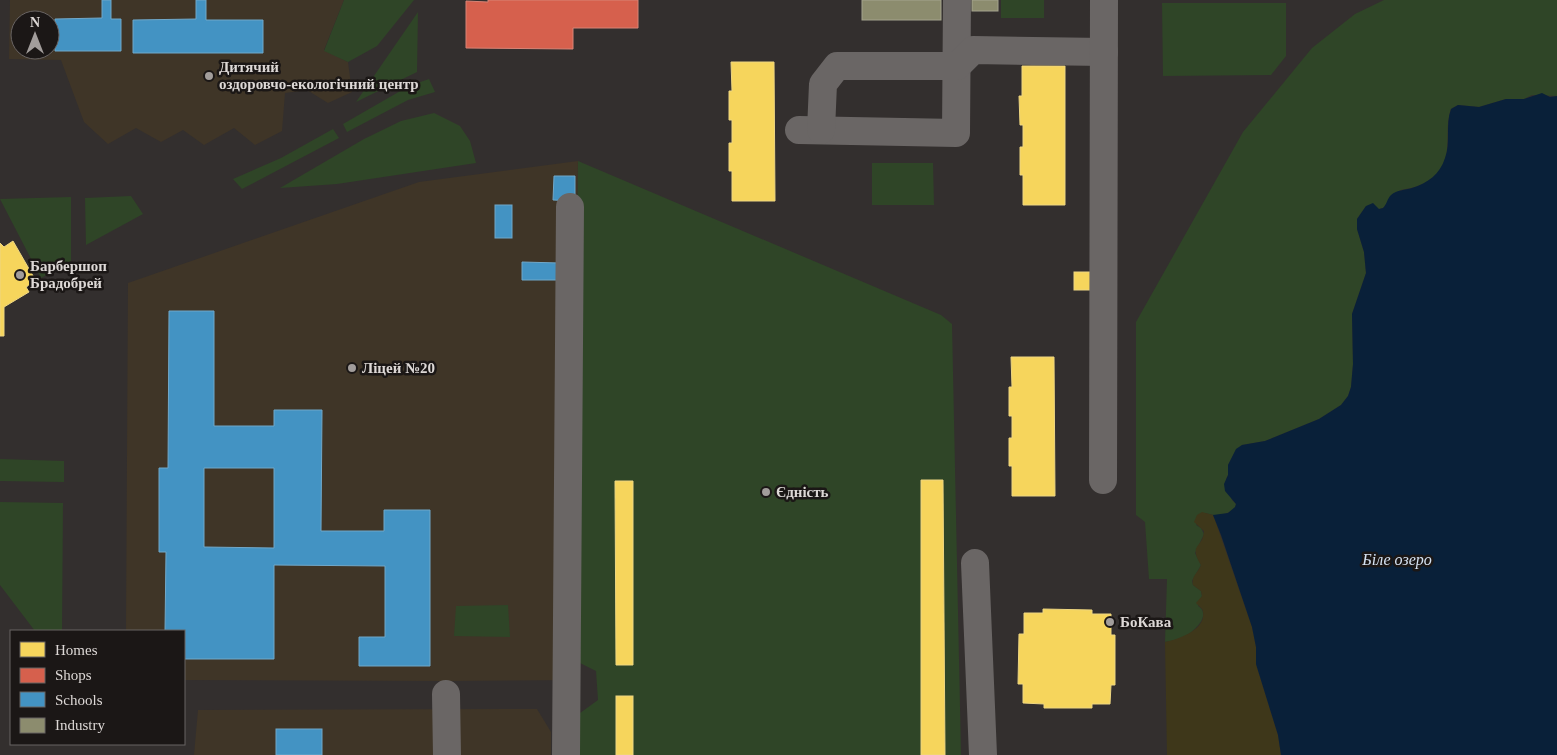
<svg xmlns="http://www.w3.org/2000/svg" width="1557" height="755" font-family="Georgia,serif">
	<rect width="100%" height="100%" fill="#332f2e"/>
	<g fill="#3f3527" fill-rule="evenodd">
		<path d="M 10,0 L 344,0 L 324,50 L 348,62 L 352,92 L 328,103 L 307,90 L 285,93 L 282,131 L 255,145 L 234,128 L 204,145 L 183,130 L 161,142 L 136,128 L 108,144 L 84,122 L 61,60 L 9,59 ZM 20,20 L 50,20 L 50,50 L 20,50 Z"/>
		<path d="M 578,161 L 574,680 L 446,681 L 184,680 L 184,631 L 126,631 L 128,283 L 419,182 Z"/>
		<path d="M 537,709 L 551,732 L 551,755 L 194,755 L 198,710 Z"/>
	</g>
	<g fill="#2f4527">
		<path d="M 344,0 L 414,0 L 377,46 L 348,62 L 324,51 Z"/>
		<rect x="1001" y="0" width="43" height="18"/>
		<path d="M 1384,0 L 1557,0 L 1557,96 L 1532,95 L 1524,99 L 1506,99 L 1479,107 L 1458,105 L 1451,109 C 1444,128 1452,148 1442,167 C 1436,178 1423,185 1411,188 C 1407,189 1402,189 1399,191 C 1393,195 1388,203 1383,208 L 1379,209 L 1366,206 L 1357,219 L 1357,229 L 1364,252 L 1366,273 L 1352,314 L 1353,364 L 1351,387 L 1348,396 L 1341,405 L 1319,419 L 1265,441 L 1242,445 L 1234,454 L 1228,465 L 1228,475 L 1226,479 L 1232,500 L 1236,504 L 1235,508 C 1227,515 1216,517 1206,513 L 1196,525 L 1201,528 L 1204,534 L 1195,553 L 1201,565 L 1192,581 L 1193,585 L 1201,591 L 1202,596 L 1198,606 C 1213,615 1192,634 1181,638 C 1176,640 1170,641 1165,642 L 1167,579 L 1149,579 L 1145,522 L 1136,515 L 1136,322 L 1243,132 L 1312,48 L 1355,14 Z"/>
		<path d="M 1162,3 L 1286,3 L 1286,56 L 1271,75 L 1163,76 Z"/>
		<path d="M 418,12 L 417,72 L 356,102 Z"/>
		<path d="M 429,79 L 435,92 L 408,100 L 347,132 L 343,124 L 409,86 Z"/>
		<path d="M 434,113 L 460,126 L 470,141 L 476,163 L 337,184 L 280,188 L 364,139 L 401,121 Z"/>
		<path d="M 333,129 L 339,138 L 242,189 L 233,179 L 281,158 Z"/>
		<path d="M 578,161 L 941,315 L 952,324 L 961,755 L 576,755 L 576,716 L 598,700 L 596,671 L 574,660 Z"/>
		<path d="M 872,163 L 933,163 L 934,205 L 872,205 Z"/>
		<path d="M 131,196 L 143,214 L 86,245 L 85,198 Z"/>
		<path d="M 71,197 L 71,261 L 41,278 L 0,199 Z"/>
		<path d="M 0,459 L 64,461 L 64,482 L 0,481 Z"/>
		<path d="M 0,502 L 63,503 L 62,631 L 35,631 L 0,585 Z"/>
		<path d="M 508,605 L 510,637 L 454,636 L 456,606 Z"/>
	</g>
	<path fill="#3e371a" d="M 1202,512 L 1213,515 L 1215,520 L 1252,627 L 1256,647 L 1256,664 L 1278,735 L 1281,755 L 1167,755 L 1165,642 C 1178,639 1206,630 1203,612 C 1203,608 1198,606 1196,603 L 1202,596 L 1201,591 L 1193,585 C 1191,576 1198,573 1201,565 C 1188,543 1203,549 1204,531 L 1194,522 L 1197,515 Z"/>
	<path fill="#092039" d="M 1542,93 L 1550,97 L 1557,96 L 1557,755 L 1281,755 L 1278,735 L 1256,664 L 1256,647 L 1252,627 L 1221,535 L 1213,515 L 1228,513 L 1235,507 L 1236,504 L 1225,491 L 1224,484 L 1228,475 L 1228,465 L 1236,449 L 1242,445 L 1265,441 L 1319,419 L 1341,405 L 1348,396 L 1351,387 L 1353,364 L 1352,314 L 1366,273 L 1364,252 L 1357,229 L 1357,219 L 1366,206 L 1373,203 L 1379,209 L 1383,208 C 1387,204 1387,199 1391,195 C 1397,190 1405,190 1412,188 C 1428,183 1440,174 1445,158 C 1451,142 1445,126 1451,109 L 1458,105 L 1479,107 L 1506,99 L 1524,99 Z"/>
	<g fill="#f6d55c" stroke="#eed681">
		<path d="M 731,62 L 774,62 L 775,201 L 732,201 L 732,171 L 729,171 L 729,143 L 732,143 L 732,120 L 729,120 L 729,91 L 732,91 Z"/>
		<path d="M 1022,66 L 1065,66 L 1065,205 L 1023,205 L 1023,175 L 1020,175 L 1020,147 L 1023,147 L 1023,125 L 1020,125 L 1019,96 L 1022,96 Z"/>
		<path d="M 13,241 L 36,281 L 26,287 L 29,292 L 4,307 L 4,336 L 0,336 L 0,243 L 4,247 Z"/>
		<rect x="1074" y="272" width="19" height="18"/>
		<path d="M 1011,357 L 1054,357 L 1055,496 L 1012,496 L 1012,466 L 1009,466 L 1009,438 L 1012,438 L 1012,416 L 1009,416 L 1009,387 L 1012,387 Z"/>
		<path d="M 921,480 L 943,480 L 945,755 L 921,755 Z"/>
		<path d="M 615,481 L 633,481 L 633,665 L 616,665 Z"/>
		<path d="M 1043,609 L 1092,610 L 1092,614 L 1111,614 L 1111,635 L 1115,635 L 1115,685 L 1111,685 L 1110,704 L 1092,704 L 1092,708 L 1044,708 L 1044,704 L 1023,703 L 1023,684 L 1018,684 L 1019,634 L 1024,634 L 1024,613 L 1043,613 Z"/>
		<rect x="616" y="696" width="17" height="59"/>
	</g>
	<path fill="#d6604d" stroke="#d88476" d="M 488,0 L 638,0 L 638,28 L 573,28 L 573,49 L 466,48 L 466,1 L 488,2 Z"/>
	<g fill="#4393c3" stroke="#71a8c9" fill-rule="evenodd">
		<path d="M 102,0 L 111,0 L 111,19 L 121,19 L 121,51 L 55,51 L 55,19 L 102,18 Z"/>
		<path d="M 196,0 L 206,0 L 206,20 L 263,20 L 263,53 L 133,53 L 133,20 L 196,19 Z"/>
		<path d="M 554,176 L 575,176 L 575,201 L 553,200 Z"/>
		<rect x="495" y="205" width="17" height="33"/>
		<path d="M 522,262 L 560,263 L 560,280 L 522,280 Z"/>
		<path d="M 169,311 L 214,311 L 214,426 L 274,426 L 274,410 L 322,410 L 321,531 L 384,531 L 384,510 L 430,510 L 430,666 L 359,666 L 359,637 L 385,637 L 385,566 L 274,565 L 274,659 L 184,659 L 184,631 L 165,631 L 166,552 L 159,552 L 159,468 L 168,468 ZM 204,468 L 274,468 L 274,548 L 204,547 Z"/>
		<rect x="276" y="729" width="46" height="26"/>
	</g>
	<g fill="#8c8c6e" stroke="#a4a38d">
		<rect x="862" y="0" width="79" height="20"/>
		<rect x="972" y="0" width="26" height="11"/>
	</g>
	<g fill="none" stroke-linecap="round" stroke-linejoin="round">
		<g stroke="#6a6665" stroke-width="28">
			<path d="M 799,130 L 956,133 L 957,0"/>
			<path d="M 821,130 L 823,84 L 837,66 L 957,66 L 973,50 L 1104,52"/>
			<path d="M 1103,480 L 1104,0"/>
			<path d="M 975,563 L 983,755"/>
			<path d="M 446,694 L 447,755"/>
			<path d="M 566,755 L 570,207"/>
		</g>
	</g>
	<g fill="#a29d9b" stroke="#1b1716" stroke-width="2">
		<circle cx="209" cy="76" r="5"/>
		<circle cx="20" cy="275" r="5"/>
		<circle cx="352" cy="368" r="5"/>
		<circle cx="766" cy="492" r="5"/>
		<circle cx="1110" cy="622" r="5"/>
	</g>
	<g text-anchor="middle" stroke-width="5" stroke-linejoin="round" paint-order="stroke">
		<g font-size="15" font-weight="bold" fill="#ddd8d6" stroke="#1b1716" text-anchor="start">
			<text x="219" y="72">Дитячий<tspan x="219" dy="17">оздоровчо-екологічний центр</tspan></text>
			<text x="30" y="271">Барбершоп<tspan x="30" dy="17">Брадобрей</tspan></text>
			<text x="362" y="373">Ліцей №20</text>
			<text x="776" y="497">Єдність</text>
			<text x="1120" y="627">БоКава</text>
		</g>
		<g font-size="16" font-style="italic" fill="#d5e2f2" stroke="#1b1716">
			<text x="1397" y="565">Біле озеро</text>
		</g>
	</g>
	<rect x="10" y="630" width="175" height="115" fill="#1b1716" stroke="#696463"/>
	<rect x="20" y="642" width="25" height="15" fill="#f6d55c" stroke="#696463"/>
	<text x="55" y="655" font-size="15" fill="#ddd8d6">Homes</text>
	<rect x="20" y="668" width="25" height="15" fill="#d6604d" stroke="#696463"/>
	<text x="55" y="680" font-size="15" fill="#ddd8d6">Shops</text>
	<rect x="20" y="692" width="25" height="15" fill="#4393c3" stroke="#696463"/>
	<text x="55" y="705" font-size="15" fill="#ddd8d6">Schools</text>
	<rect x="20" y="718" width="25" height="15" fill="#8c8c6e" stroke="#696463"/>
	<text x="55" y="730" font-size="15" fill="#ddd8d6">Industry</text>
	<g transform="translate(35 35)"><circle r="24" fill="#1b1716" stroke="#696463"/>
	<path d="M0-4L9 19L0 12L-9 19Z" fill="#a29d9b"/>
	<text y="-8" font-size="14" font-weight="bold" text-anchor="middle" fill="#ddd8d6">N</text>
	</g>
</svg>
